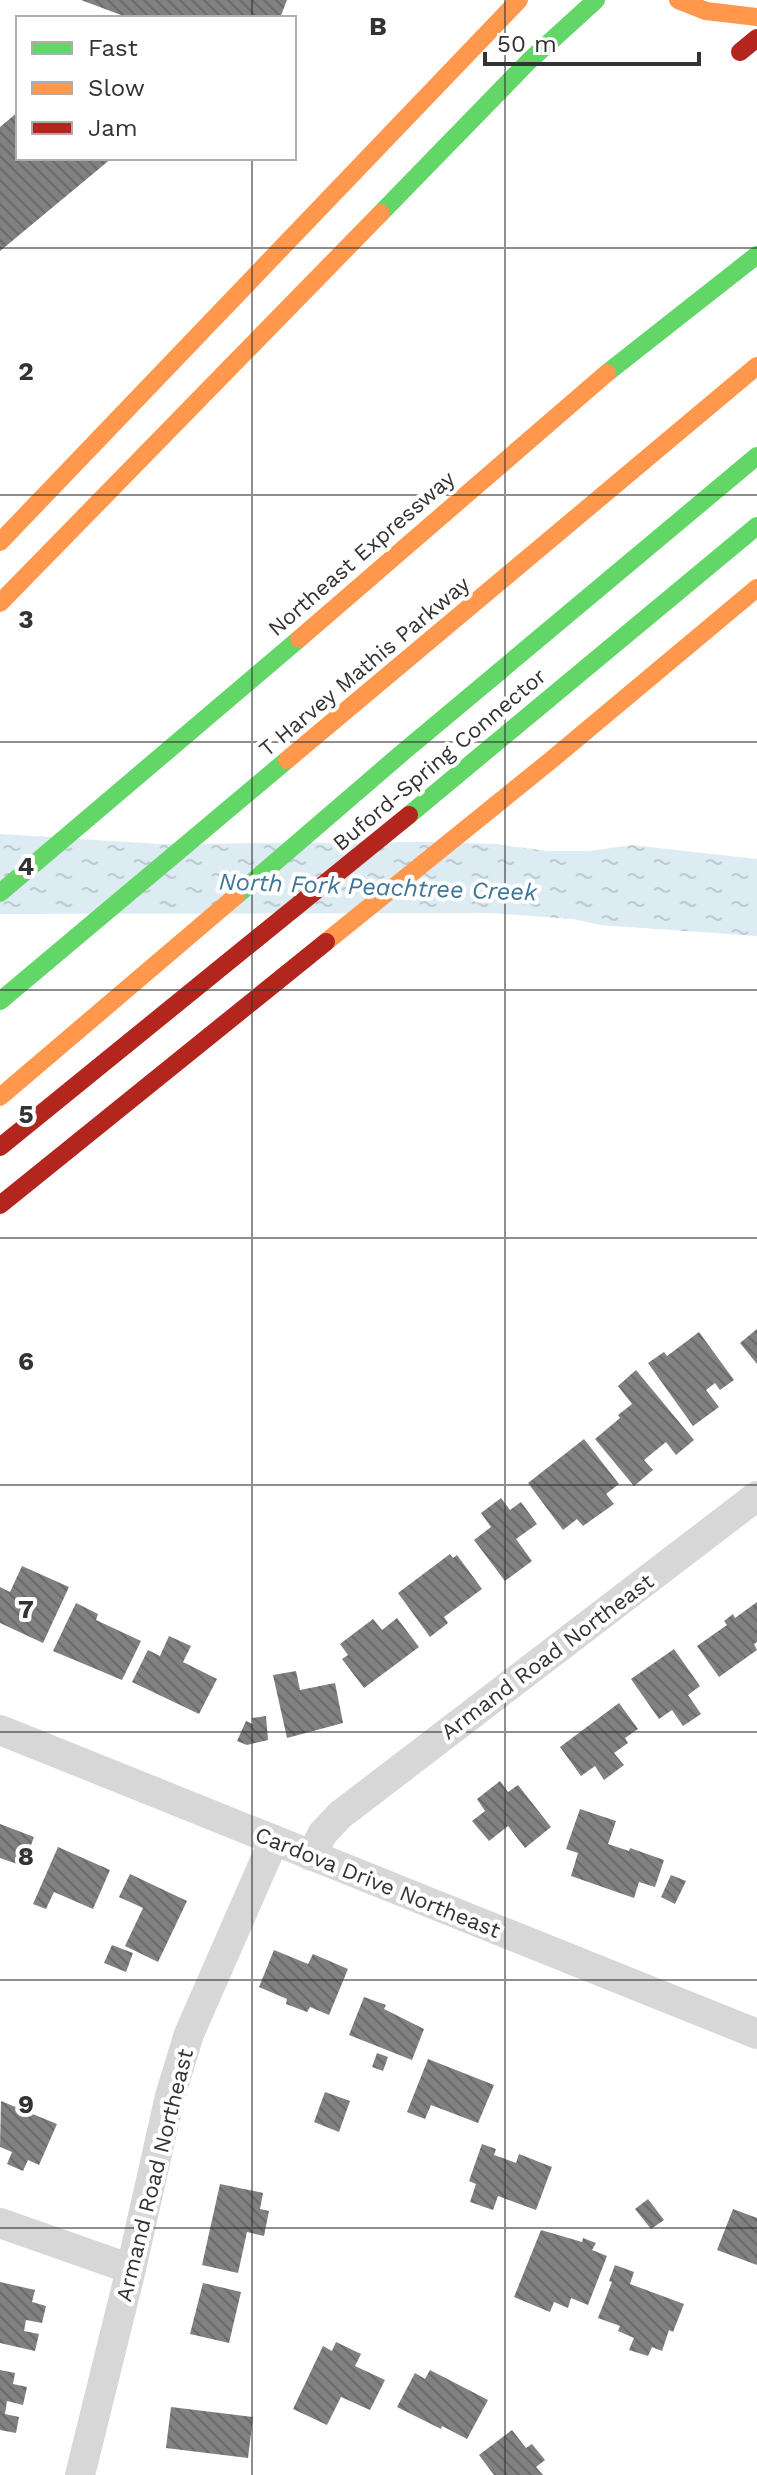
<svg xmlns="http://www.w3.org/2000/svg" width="757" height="2475" font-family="'Work Sans',sans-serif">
	<defs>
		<pattern id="water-ripples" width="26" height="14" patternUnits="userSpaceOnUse" patternTransform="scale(2)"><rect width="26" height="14" fill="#ddebf3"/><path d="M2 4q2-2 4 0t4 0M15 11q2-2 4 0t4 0" fill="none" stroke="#becad1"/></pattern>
		<pattern id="building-back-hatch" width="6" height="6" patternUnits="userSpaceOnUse" patternTransform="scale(2)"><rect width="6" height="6" fill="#818181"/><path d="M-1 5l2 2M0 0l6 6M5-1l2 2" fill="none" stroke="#6a6a6a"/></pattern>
	</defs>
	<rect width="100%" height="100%" fill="#fff"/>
	<path fill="url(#water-ripples)" d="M 0,834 L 160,844 L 429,842 L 496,844 L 547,851 L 590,851 L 632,845 L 757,859 L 757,936 L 600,925 L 573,919 L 490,913 L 0,914 Z"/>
	<g fill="url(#building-back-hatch)">
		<path d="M 81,0 L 287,0 L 280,18 L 129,18 Z"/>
		<path d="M 18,112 L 18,158 L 112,158 L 0,251 L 0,127 Z"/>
		<path d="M 757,1329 L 757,1364 L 740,1343 Z"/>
		<path d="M 699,1332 L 734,1380 L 720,1390 L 715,1383 L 706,1390 L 719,1407 L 693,1426 L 648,1363 L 664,1352 L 667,1356 Z"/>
		<path d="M 636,1370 L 694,1440 L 676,1455 L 666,1442 L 644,1460 L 653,1470 L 634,1486 L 595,1439 L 620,1418 L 618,1415 L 632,1404 L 618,1386 Z"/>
		<path d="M 584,1439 L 619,1484 L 606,1494 L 614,1504 L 583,1526 L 577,1519 L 563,1530 L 528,1483 Z"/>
		<path d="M 501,1498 L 510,1510 L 521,1502 L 537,1524 L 516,1539 L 532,1561 L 505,1581 L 474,1540 L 491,1527 L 481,1513 Z"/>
		<path d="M 450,1554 L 453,1558 L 457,1555 L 482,1589 L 444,1617 L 448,1623 L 430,1637 L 398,1593 Z"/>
		<path d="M 22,1566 L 69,1587 L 43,1643 L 0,1623 L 0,1587 L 10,1592 Z"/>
		<path d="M 757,1602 L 757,1642 L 754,1644 L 757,1650 L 719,1677 L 697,1646 L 727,1625 L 724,1621 L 733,1614 L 735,1618 Z"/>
		<path d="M 76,1603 L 98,1614 L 96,1620 L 141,1641 L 122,1680 L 53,1651 Z"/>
		<path d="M 397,1618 L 419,1647 L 364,1688 L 342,1659 L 348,1655 L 340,1644 L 373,1619 L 382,1630 Z"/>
		<path d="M 169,1636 L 191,1646 L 183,1662 L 217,1679 L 199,1714 L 132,1682 L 148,1650 L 160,1656 Z"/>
		<path d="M 674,1649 L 700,1686 L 688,1695 L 701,1714 L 683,1726 L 672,1710 L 659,1719 L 631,1679 Z"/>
		<path d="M 296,1671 L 300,1690 L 335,1683 L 343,1723 L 287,1738 L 273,1675 Z"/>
		<path d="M 619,1703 L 638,1729 L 625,1738 L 628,1743 L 614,1753 L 624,1765 L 604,1780 L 595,1766 L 581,1776 L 560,1747 Z"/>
		<path d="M 266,1716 L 268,1740 L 247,1745 L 237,1741 L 246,1721 L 253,1724 L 252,1718 Z"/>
		<path d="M 500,1781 L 508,1792 L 518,1785 L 551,1827 L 525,1848 L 508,1826 L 489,1841 L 472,1821 L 485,1811 L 477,1799 Z"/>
		<path d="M 580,1809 L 616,1821 L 608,1844 L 629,1851 L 630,1848 L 664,1860 L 655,1887 L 639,1882 L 634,1898 L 571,1876 L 578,1853 L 566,1849 Z"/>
		<path d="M 0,1824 L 34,1837 L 23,1866 L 0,1858 Z"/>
		<path d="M 58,1847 L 110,1870 L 93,1909 L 54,1892 L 46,1909 L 33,1904 Z"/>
		<path d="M 130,1874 L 187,1901 L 158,1962 L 125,1946 L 143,1908 L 119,1897 Z"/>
		<path d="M 671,1875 L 686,1881 L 675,1904 L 661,1897 Z"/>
		<path d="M 112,1945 L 133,1953 L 126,1972 L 104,1963 Z"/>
		<path d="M 274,1950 L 308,1964 L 313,1954 L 348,1969 L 329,2015 L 310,2007 L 307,2012 L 286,2004 L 287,1999 L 259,1987 Z"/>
		<path d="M 364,1997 L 386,2005 L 384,2009 L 424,2029 L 412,2060 L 349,2035 Z"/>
		<path d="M 377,2053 L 388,2057 L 383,2071 L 372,2067 Z"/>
		<path d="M 428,2059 L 494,2085 L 478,2123 L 431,2105 L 425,2119 L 407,2112 Z"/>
		<path d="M 325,2092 L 350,2101 L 339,2132 L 314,2122 Z"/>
		<path d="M 1,2101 L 57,2124 L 39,2165 L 28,2160 L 23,2171 L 7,2164 L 12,2152 L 0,2147 Z"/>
		<path d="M 482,2144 L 496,2149 L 494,2155 L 516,2163 L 519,2154 L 552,2167 L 536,2210 L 498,2196 L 493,2210 L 470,2202 L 476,2184 L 469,2181 Z"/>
		<path d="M 220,2184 L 263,2193 L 260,2209 L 269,2211 L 264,2236 L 247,2232 L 238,2273 L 202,2265 Z"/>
		<path d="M 648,2199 L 664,2220 L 651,2229 L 635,2209 Z"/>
		<path d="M 733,2209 L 757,2218 L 757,2265 L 717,2250 Z"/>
		<path d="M 541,2230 L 582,2242 L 583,2238 L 596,2243 L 592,2250 L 607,2256 L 588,2305 L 571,2298 L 568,2308 L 554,2302 L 550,2312 L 514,2297 Z"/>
		<path d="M 615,2265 L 634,2272 L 630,2284 L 684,2304 L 673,2332 L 669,2330 L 662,2351 L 652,2347 L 648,2356 L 629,2350 L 634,2338 L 618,2331 L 620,2326 L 598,2318 L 612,2282 L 609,2281 Z"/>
		<path d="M 0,2282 L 35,2290 L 32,2302 L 46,2306 L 42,2323 L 26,2320 L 24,2331 L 39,2334 L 35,2351 L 0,2343 Z"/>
		<path d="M 203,2283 L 241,2292 L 229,2343 L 190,2334 Z"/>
		<path d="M 336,2342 L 361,2354 L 355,2366 L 385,2380 L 370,2410 L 341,2397 L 327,2425 L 293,2409 L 323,2346 L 332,2351 Z"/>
		<path d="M 0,2370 L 15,2373 L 13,2384 L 27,2387 L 23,2405 L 7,2401 L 5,2414 L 19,2417 L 16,2433 L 0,2430 Z"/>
		<path d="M 430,2370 L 488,2400 L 467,2439 L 442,2426 L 441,2429 L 397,2407 L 415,2373 L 425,2379 Z"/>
		<path d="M 171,2407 L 253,2417 L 248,2458 L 166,2448 Z"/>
		<path d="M 512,2430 L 526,2448 L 532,2444 L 545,2460 L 536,2467 L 543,2475 L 494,2475 L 479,2455 Z"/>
	</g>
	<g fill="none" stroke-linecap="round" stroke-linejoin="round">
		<g stroke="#d7d7d7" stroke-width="30">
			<path d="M 0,1730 L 757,2034"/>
			<path d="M 311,1856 L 323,1833 L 340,1815 L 757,1496"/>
			<path d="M 0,2223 L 131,2269"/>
			<path d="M 80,2475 L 131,2269 L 170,2096 L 189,2034 L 274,1840"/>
		</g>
		<g stroke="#63d668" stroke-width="18">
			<path d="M 381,213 L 529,61 L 596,0"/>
			<path d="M 607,373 L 757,255"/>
			<path d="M 409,815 L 757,526"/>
			<path d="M 0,893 L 299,639"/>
			<path d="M 236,896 L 402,753 L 757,456"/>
			<path d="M 0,1001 L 287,760"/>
		</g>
		<g stroke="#ff974d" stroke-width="18">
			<path d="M 678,0 L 706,11 L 757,17"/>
			<path d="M 0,542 L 519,0"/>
			<path d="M 0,603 L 381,213"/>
			<path d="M 299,639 L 607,373"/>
			<path d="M 287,760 L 757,366"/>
			<path d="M 326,942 L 550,761 L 757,588"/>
			<path d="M 0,1097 L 236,896"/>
		</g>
		<g stroke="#b3261e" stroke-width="18">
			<path d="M 740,52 L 757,38"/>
			<path d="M 0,1147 L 409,815"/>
			<path d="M 0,1205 L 326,942"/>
		</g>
	</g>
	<path fill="none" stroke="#333" stroke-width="2" stroke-opacity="0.55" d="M 252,0 L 252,18M 505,0 L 505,2475M 252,158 L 252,2475M 0,248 L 757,248M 0,495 L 757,495M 0,742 L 757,742M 0,990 L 757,990M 0,1238 L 757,1238M 0,1485 L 757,1485M 0,1732 L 757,1732M 0,1980 L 757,1980M 0,2228 L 757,2228"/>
	<g text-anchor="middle" stroke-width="8" stroke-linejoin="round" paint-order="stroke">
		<g font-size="22" fill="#333" stroke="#fff">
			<text transform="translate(361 553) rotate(-41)" y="8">Northeast Expressway</text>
			<text transform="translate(364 666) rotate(-40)" y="8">T Harvey Mathis Parkway</text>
			<text transform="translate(439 759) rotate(-40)" y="8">Buford-Spring Connector</text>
			<text transform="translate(547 1656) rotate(-37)" y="8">Armand Road Northeast</text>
			<text transform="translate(378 1882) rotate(22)" y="8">Cardova Drive Northeast</text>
			<text transform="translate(154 2175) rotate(-76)" y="8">Armand Road Northeast</text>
		</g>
		<g font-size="24" font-style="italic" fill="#3f7597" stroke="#fff">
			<text transform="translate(378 887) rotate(2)" y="8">North Fork Peachtree Creek</text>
		</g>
	</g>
	<g font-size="26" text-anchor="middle" font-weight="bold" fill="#333" stroke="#fff" stroke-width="8" stroke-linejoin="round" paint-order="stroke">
		<text x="378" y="35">B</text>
		<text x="26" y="380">2</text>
		<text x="26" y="628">3</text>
		<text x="26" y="875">4</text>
		<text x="26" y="1123">5</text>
		<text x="26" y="1370">6</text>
		<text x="26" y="1618">7</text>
		<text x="26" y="1865">8</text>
		<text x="26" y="2113">9</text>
	</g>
	<rect x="16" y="16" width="280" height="144" fill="#ffffff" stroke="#adadad" stroke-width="2"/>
	<rect x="32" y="42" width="40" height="12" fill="#63d668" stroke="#adadad" stroke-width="2"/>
	<text x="88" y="56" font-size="24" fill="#333333">Fast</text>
	<rect x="32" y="82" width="40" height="12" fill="#ff974d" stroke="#adadad" stroke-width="2"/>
	<text x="88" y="96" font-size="24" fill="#333333">Slow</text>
	<rect x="32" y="122" width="40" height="12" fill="#b3261e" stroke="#adadad" stroke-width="2"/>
	<text x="88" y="136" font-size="24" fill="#333333">Jam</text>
	<path d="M485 52v12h214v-12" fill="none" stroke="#333333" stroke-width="4"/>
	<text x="497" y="52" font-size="24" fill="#333333" stroke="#ffffff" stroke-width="6" paint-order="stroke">50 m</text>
</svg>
